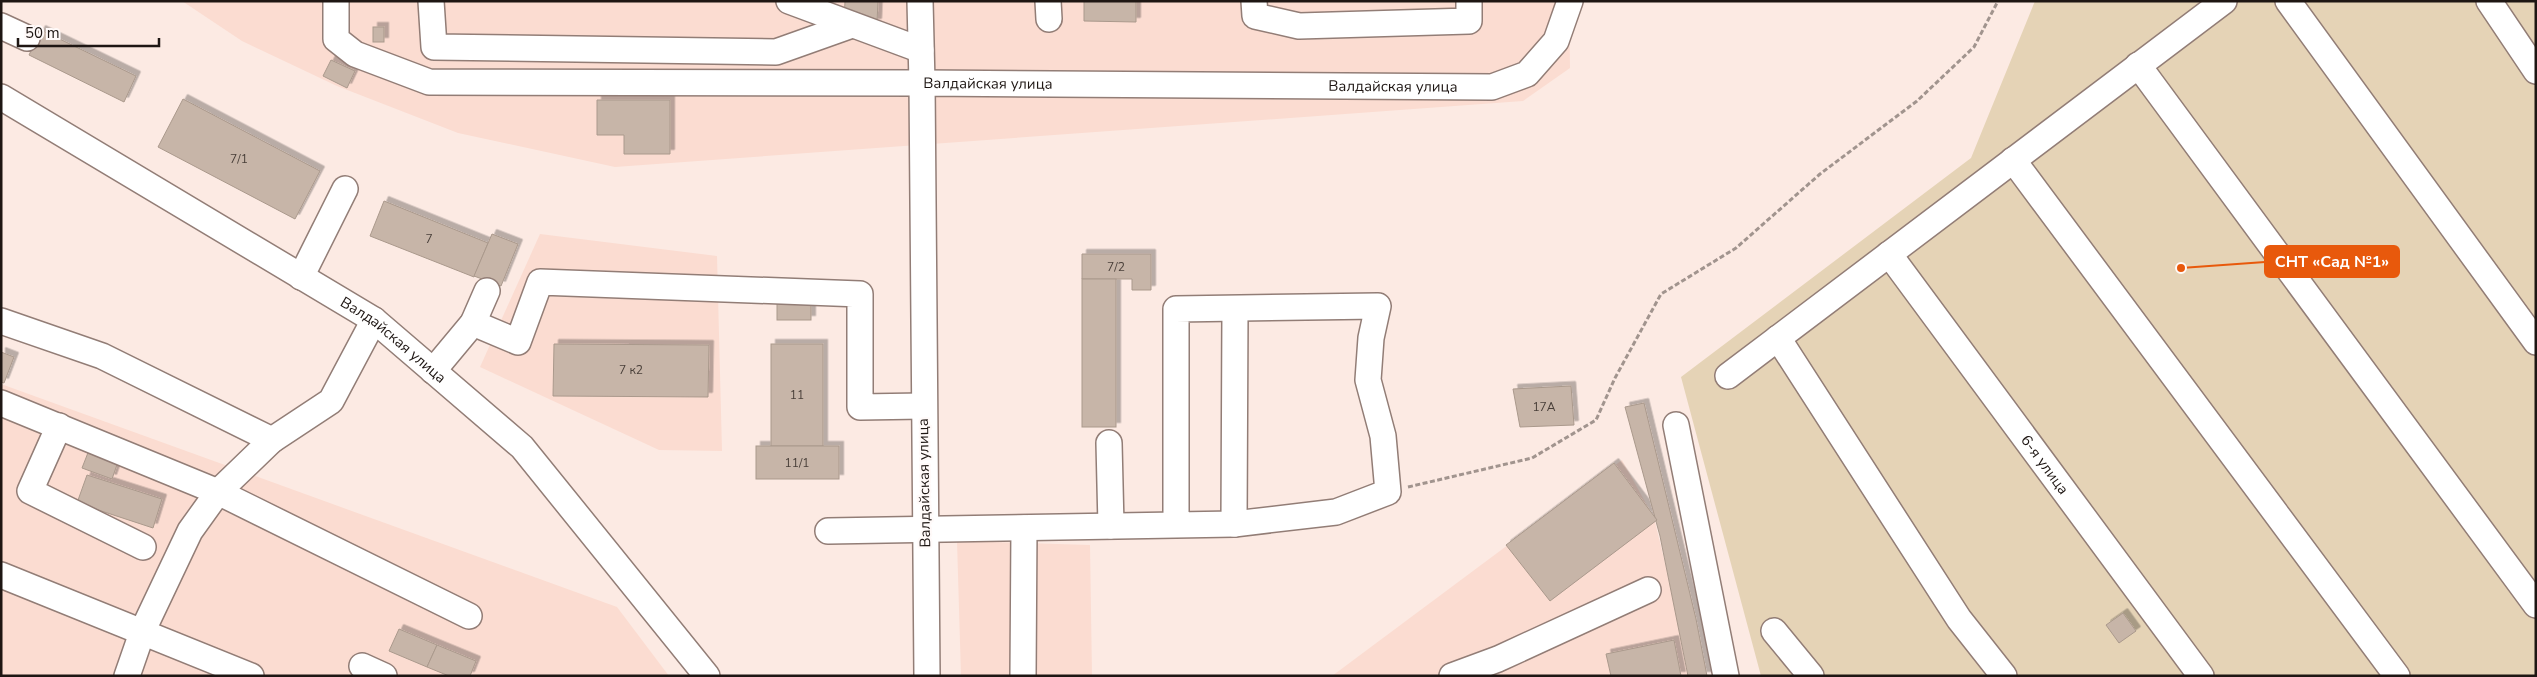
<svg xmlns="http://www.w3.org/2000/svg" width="2537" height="677" font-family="'Nunito Sans',sans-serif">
	<defs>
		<filter id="shadow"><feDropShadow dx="4.5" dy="-4.5" stdDeviation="0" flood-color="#0004"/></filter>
	</defs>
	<rect width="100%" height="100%" fill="#fceae3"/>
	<g fill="#fbdcd1">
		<path d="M 182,1 L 1569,1 L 1570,68 L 1523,101 L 615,167 L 458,133 L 337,86 L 242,41 Z"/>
		<path d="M 540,234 L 717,256 L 722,451 L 659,450 L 480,367 Z"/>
		<path d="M 1,384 L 617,607 L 669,676 L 1,676 Z"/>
		<path d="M 1622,460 L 1654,518 L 1693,676 L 1332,676 Z"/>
		<path d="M 957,541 L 1090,545 L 1092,676 L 961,676 Z"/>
	</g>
	<path fill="#e5d3b6" d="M 2035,1 L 2536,1 L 2536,676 L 1761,676 L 1681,377 L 1971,158 Z"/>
	<g fill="#c7b5a8" stroke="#aa998c" filter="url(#shadow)">
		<path d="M 845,1 L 878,1 L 877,23 L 844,23 Z"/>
		<path d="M 1084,1 L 1136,1 L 1136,22 L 1084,21 Z"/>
		<rect x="373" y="27" width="11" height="15"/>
		<path d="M 41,30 L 136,76 L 124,102 L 29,55 Z"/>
		<path d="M 331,60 L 355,71 L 347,88 L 323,76 Z"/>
		<path d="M 183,99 L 320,171 L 295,219 L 158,147 Z"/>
		<path d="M 597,100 L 670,100 L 670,154 L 624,154 L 624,135 L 597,135 Z"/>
		<path d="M 384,201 L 488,243 L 474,277 L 370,236 Z"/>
		<path d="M 492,234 L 518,244 L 501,286 L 474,276 Z"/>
		<path d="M 1082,254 L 1151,254 L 1151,290 L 1132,290 L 1132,279 L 1082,279 Z"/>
		<rect x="1082" y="279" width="34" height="148"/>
		<rect x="777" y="303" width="34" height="17"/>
		<path d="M 554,344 L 709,345 L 708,397 L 553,396 Z"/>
		<rect x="771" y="344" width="52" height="102"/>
		<path d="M 1,352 L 14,357 L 4,383 L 1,382 Z"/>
		<path d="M 1571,386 L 1574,425 L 1520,427 L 1513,389 Z"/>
		<path d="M 1644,403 L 1696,619 L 1707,676 L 1688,676 L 1660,536 L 1625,407 Z"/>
		<path d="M 91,445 L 120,456 L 112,479 L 82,468 Z"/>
		<rect x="756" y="446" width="83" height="33"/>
		<path d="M 1614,463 L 1657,520 L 1550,601 L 1506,545 Z"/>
		<path d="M 87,475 L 162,499 L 153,528 L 77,503 Z"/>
		<path d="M 2123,613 L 2136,631 L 2119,643 L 2106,625 Z"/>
		<path d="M 399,629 L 437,645 L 427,667 L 389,651 Z"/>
		<path d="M 1674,640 L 1681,676 L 1611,676 L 1606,654 Z"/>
		<path d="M 437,645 L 476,661 L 470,676 L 449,676 L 427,667 Z"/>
	</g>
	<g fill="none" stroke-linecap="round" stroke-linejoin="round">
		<g stroke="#927d76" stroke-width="28">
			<g id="minor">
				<path d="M 336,1 L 336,39 L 355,54 L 429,82 L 922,83 L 920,1"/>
				<path d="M 431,1 L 434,47 L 776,52 L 852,25"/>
				<path d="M 789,1 L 921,50"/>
				<path d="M 1048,1 L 1049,19"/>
				<path d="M 1254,1 L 1255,16 L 1299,26 L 1469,21 L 1469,1"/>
				<path d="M 2288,1 L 2536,342"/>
				<path d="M 2489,1 L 2536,71"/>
				<path d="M 1,26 L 27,38"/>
				<path d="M 2138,65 L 2536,605"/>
				<path id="s1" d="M 1,97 L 374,320 L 522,447 L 707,676"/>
				<path d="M 2013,160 L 2397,676"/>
				<path id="s2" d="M 1889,254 L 2201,676"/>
				<path d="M 301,277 L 345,189"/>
				<path d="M 1,321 L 102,356 L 272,440"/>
				<path d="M 473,323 L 518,342 L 540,282 L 860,294 L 860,407 L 923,406"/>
				<path d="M 1778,338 L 1959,619 L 2004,676"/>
				<path d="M 433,371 L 473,323 L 487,291"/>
				<path d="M 1728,376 L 2224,1"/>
				<path d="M 1,403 L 218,492 L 469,616"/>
				<path d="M 1676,425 L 1726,676"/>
				<path d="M 59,426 L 30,491 L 143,547"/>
				<path d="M 1109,443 L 1111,526"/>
				<path d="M 1234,524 L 1235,310"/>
				<path d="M 828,531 L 1234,524 L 1336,512 L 1388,492 L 1383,436 L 1368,380 L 1371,338 L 1378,306 L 1176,309 L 1176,525"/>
				<path d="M 1,575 L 251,676"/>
				<path d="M 1774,631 L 1811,676"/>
				<path d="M 362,666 L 384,676"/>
				<path d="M 127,676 L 143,630 L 190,531 L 218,492 L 272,440 L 331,401 L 374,320"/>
				<path id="s3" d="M 927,676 L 922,83 L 1492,87 L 1527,74 L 1556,41 L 1570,1"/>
				<path d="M 1023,676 L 1024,528"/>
				<path d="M 1452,676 L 1498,659 L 1648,590"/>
			</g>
		</g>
		<path stroke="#a1948e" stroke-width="3" stroke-dasharray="5 2.5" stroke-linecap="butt" d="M 1408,487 L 1532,458 L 1596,420 L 1615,378 L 1661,294 L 1736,248 L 1820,174 L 1917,101 L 1974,47 L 1998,1"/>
		<use href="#minor" stroke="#fff" stroke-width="25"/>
	</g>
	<g text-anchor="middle" stroke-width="4.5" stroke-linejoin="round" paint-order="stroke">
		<g font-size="12" fill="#483e38">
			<text x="239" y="163">7/1</text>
			<text x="429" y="243">7</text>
			<text x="1116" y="271">7/2</text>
			<text x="631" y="374">7 к2</text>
			<text x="797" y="399">11</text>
			<text x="1544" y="411">17А</text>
			<text x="797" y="467">11/1</text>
		</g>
		<g font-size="15" fill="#1e1613" stroke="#fffaf9">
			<text dy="5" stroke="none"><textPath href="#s3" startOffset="1064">Валдайская улица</textPath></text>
			<text dy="5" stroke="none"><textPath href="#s3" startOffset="659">Валдайская улица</textPath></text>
			<text dy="5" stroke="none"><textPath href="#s1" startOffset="462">Валдайская улица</textPath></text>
			<text dy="5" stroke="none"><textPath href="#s2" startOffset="262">6-я улица</textPath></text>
			<text transform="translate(924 483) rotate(-91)" y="5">Валдайская улица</text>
		</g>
	</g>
	<path fill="none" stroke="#e8590c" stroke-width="2" d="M2181 268L2265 262"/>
	<circle fill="#e8590c" stroke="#fffaf9" stroke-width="2" cx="2181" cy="268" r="5"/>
	<rect fill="#e8590c" stroke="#e8590c" stroke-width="2" x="2265" y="246" width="134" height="31" rx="5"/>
	<g font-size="16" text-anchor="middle" font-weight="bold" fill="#fff">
		<text x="2332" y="267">СНТ «Сад №1»</text>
	</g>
	<rect width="2537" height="677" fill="none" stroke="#1e1613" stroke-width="5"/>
	<path d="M18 38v8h141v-8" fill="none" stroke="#1e1613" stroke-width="2.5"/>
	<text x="25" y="38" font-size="15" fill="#1e1613" stroke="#fffaf9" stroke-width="4" paint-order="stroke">50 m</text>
</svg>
